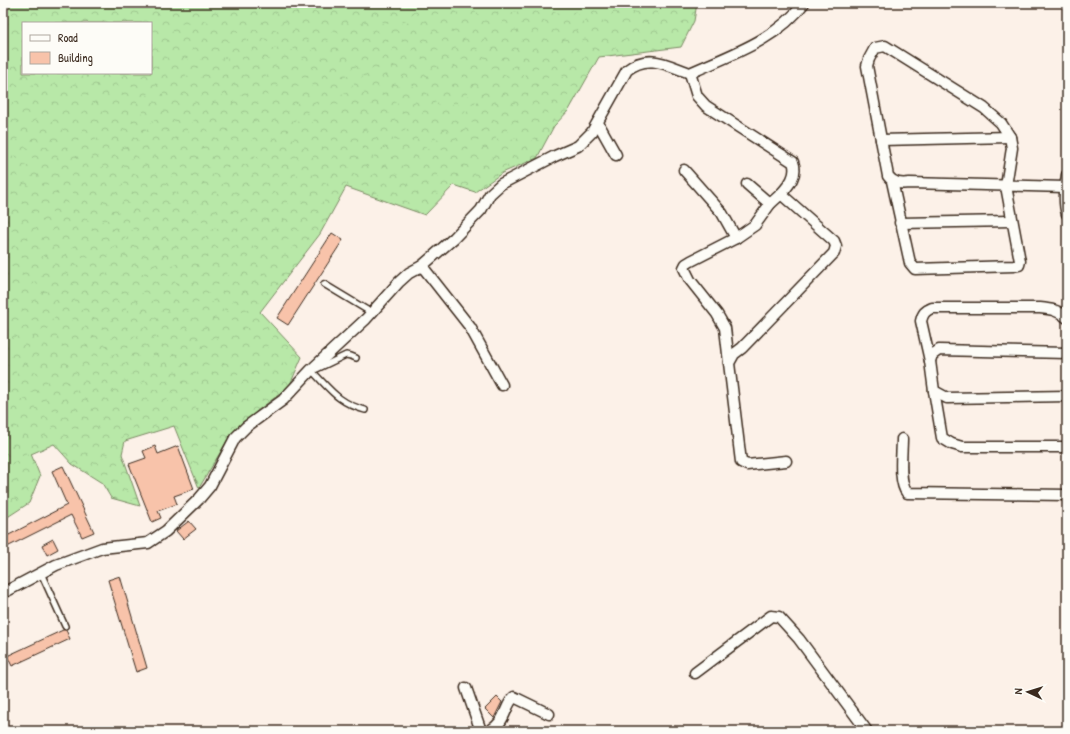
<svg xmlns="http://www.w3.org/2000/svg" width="1070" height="734" font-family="'Patrick Hand',sans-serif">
	<defs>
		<pattern id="forest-crowns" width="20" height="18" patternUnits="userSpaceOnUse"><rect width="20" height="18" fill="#b8e8a8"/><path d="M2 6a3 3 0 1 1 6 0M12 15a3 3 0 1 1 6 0" fill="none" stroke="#9fc790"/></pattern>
	</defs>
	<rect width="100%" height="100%" fill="#fcf1e8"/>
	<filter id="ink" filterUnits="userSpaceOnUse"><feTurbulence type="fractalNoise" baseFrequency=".025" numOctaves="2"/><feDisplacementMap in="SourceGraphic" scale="8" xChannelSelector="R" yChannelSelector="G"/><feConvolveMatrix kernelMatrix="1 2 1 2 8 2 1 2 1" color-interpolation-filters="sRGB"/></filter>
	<g filter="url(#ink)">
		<path fill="url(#forest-crowns)" stroke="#7a8963" fill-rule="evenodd" d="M 3,3 L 697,3 L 694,21 L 681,47 L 599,57 L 569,110 L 554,126 L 537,158 L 502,173 L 475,192 L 454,185 L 425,215 L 346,187 L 320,234 L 260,312 L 302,357 L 289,387 L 257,411 L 230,436 L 199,488 L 174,426 L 125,441 L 122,454 L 140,506 L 111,498 L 102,483 L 72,464 L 54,444 L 31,454 L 40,476 L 29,503 L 3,520 ZM 23,23 L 151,23 L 151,73 L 23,73 Z"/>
		<g fill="#f8c3aa" stroke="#3b2a1e">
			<path d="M 332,233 L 343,240 L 288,325 L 277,318 Z"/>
			<path d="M 155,446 L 158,454 L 178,446 L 194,489 L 174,496 L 177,504 L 158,511 L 161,518 L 152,522 L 129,464 L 146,458 L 143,451 Z"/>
			<path d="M 63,466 L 94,532 L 82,537 L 71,515 L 3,549 L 3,538 L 67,505 L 52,471 Z"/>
			<path d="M 189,521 L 196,529 L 183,539 L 176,531 Z"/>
			<path d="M 53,539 L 58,549 L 47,555 L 42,545 Z"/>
			<path d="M 120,576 L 147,668 L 136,672 L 108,580 Z"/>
			<path d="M 63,630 L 66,630 L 70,639 L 12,666 L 7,656 Z"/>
			<path d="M 497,697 L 502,702 L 494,718 L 485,709 Z"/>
		</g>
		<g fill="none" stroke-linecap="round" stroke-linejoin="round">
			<g stroke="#3b2a1e" stroke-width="8">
				<g id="service">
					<path d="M 324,284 L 372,313"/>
					<path d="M 317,369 L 346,355 L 351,356 L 356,358"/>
					<path d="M 311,370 C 330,389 338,403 365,410"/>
					<path d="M 41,573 L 65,626"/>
				</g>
			</g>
			<g stroke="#3b2a1e" stroke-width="13">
				<g id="minor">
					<path d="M 690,73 L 697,96 L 706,106 L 793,162 C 798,175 789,185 781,194 L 834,241 L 836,246 L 834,253 L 742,348 L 734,354 L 729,363 L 741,462 L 747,465 L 786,461"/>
					<path d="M 598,123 L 616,155"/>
					<path d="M 881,140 L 1010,137"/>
					<path d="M 684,170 L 722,213 L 736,238"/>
					<path d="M 1067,175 C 1065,187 1063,202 1067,214"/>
					<path d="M 892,181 L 910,263 L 915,269 L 1014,266 L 1019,265 L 1020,261 L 1006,186 L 1012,148 L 1010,137 L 1001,123 L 984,108 L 885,46 L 875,48 L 869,59 L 867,66 L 888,176 C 894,184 901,184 910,183 L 1065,187"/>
					<path d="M 747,184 L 770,204"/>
					<path d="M 900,223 L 1012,221"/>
					<path d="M 422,266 L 470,327 L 502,385"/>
					<path d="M 1067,353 L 939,350 L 932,355 L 930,361 L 934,391 L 947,398 L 1067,396"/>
					<path d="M 930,361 L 921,321 C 923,313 925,311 932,308 L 1040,308 C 1050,309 1059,310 1067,318"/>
					<path d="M 729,363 L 725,328 L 717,314 L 690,280 L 684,268 L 686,264 L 691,261 L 736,238 L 755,225 L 770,204 L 781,194"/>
					<path d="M 934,391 L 942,438 L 952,444 L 962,447 L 1067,447"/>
					<path d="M 902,439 C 902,452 898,482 907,493 L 1067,495"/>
					<path d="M 3,593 L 56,565 L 102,548 L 148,543 L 166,531 L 199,499 L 210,486 L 235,438 L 246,427 L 283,400 L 311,370 L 366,319 L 399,282 L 409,273 L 422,266 L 454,238 L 481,210 L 490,194 L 501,184 L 555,156 L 578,146 L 592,132 L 627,70 C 648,53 667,65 690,73 C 730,55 777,40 804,3"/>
					<path d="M 695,673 L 771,616 L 779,617 L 799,639 L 867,731"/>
					<path d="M 466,688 L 481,731"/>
					<path d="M 489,731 C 507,722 504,706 514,697 L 549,714"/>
				</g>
			</g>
			<use href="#service" stroke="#fdfcf7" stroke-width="5"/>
			<use href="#minor" stroke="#fdfcf7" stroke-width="10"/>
		</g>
	</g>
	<rect width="1070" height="734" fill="none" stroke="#fdfcf7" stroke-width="16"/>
	<rect x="8" y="8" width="1054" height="718" fill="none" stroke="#3b2a1e" stroke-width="1.5" filter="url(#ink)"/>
	<rect x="22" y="22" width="130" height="52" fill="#fdfcf7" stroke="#afa8a0"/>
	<rect x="30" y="35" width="20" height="6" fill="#fdfcf7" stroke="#afa8a0"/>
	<text x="58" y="42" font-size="12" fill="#3b2a1e">Road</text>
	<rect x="30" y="52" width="20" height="12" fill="#f8c3aa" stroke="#afa8a0"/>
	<text x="58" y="62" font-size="12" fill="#3b2a1e">Building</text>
	<g transform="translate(1028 692) rotate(274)" stroke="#fdfcf7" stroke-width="3" paint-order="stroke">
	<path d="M0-3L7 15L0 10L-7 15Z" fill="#3b2a1e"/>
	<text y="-6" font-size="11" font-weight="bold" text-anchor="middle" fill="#3b2a1e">N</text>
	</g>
</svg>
